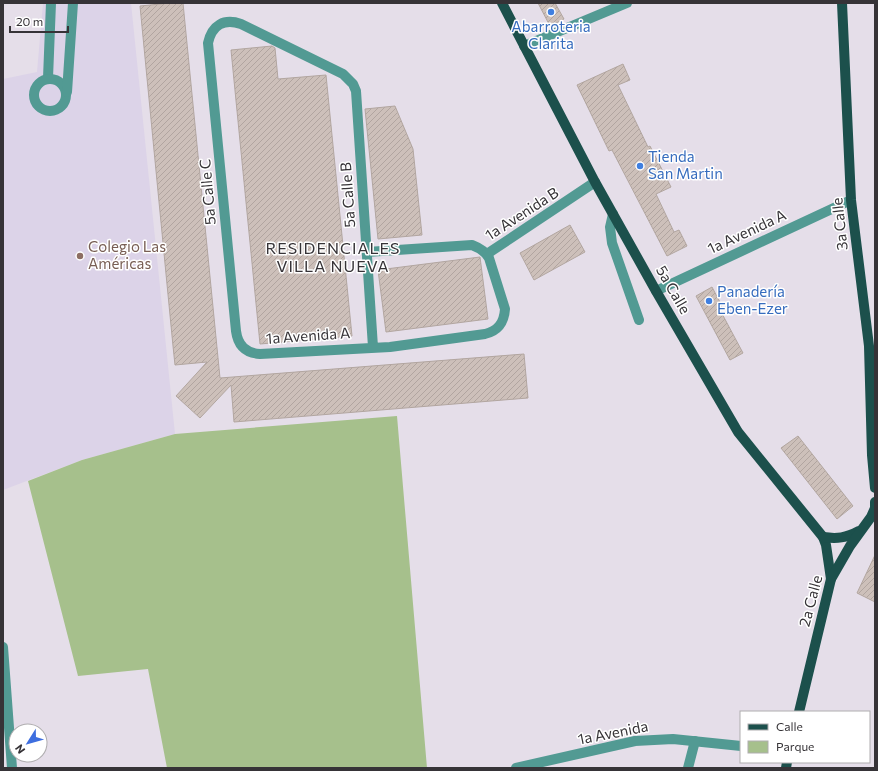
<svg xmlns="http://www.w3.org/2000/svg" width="878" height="771" font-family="Commissioner,sans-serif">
	<defs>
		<pattern id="building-hatch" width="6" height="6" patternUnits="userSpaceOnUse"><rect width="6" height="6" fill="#cdc0ba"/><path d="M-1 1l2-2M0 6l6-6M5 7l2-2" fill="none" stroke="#b1a5a0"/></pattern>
	</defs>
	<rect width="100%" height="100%" fill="#e5dee9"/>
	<path fill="#dcd3e8" d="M 43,3 L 131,3 L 175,434 L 82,460 L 3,490 L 3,79 L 37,72 Z"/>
	<path fill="#a6c08c" d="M 397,416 L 427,768 L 167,768 L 148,669 L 78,676 L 28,481 L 82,460 L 175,434 Z"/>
	<g fill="url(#building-hatch)" stroke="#b2a6a0">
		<path d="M 170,3 L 183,3 L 220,378 L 524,354 L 528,398 L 234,422 L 231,385 L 200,418 L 176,396 L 207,362 L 175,365 L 173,346 L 140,6 Z"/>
		<path d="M 538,3 L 555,3 L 564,19 L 550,26 Z"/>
		<path d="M 272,46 L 275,48 L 278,79 L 326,75 L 352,336 L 260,344 L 231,50 Z"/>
		<path d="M 623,64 L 630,80 L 618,85 L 648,147 L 650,146 L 671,187 L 656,194 L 674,232 L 679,230 L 687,246 L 667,256 L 612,150 L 609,151 L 577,85 Z"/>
		<path d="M 395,106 L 413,149 L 422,235 L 378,239 L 365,109 Z"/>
		<path d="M 570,225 L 585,252 L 534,280 L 520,253 Z"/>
		<path d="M 480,257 L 488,319 L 386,332 L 378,270 Z"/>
		<path d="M 712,287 L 722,306 L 719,308 L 743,353 L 730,360 L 696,296 Z"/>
		<path d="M 798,436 L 853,506 L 837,519 L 781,448 Z"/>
		<path d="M 875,555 L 875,602 L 857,593 Z"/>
	</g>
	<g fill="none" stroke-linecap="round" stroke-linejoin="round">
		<g stroke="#529a93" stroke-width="10">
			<path d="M 524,46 L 627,3"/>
			<path d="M 48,78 L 51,3"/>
			<circle cx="50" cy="95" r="16"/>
			<path d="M 67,92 L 73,3"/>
			<path d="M 613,214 L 610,227 L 612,243 L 639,320"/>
			<path d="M 367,252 L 472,245 C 480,248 485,251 489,258 L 505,309 C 504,323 498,331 485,334 L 390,347 L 260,354 C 246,353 238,346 236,331 L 208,43 C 212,25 224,18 241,24 L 343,74 L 353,84 L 356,91 L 373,347"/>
			<path d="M 487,254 L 595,182"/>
			<path d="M 656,291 L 851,200"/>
			<path d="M 3,647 L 12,768"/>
			<path d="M 516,768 L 635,741 L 673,739 L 741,746"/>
			<path d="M 688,768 L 695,741"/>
		</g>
		<g stroke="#1c504c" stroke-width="10">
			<path d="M 502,3 L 595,182 L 656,291 L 738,432 L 823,537 L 826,545 L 831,579"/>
			<path d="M 842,3 L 851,200 L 869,346 L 872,455 L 875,488"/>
			<path d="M 823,537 C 837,539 846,538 859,531"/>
			<path d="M 799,712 L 831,579 L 850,546 L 871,517 L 875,508 L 875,502"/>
			<path d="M 786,768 L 787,762"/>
		</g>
	</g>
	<g fill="#3f7fe0" stroke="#fff" stroke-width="1.5">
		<circle cx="551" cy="12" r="4"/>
		<circle cx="640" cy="166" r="4"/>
		<circle cx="709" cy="301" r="4"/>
	</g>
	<circle fill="#8d6e63" stroke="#fff" stroke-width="1.5" cx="80" cy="256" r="4"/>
	<g text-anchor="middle" stroke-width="3" stroke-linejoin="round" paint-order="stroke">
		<g font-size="15" fill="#366cbe" stroke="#fff" text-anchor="start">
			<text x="551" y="32" text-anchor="middle">Abarroteria<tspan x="551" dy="17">Clarita</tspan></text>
			<text x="648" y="162">Tienda<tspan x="648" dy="17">San Martin</tspan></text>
			<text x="717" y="297">Panadería<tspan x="717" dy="17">Eben-Ezer</tspan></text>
		</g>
		<g font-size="15" fill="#363337" stroke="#fff">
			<text transform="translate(208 192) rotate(-95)" y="5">5a Calle C</text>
			<text transform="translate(348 195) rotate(-94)" y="5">5a Calle B</text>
			<text transform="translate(522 214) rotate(-33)" y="5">1a Avenida B</text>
			<text transform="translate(840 224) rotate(-96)" y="5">3a Calle</text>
			<text transform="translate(747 232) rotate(-25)" y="5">1a Avenida A</text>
			<text transform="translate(673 290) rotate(60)" y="5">5a Calle</text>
			<text transform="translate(308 336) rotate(-4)" y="5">1a Avenida A</text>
			<text transform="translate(811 601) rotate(-75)" y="5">2a Calle</text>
			<text transform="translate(613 733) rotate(-11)" y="5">1a Avenida</text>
		</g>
		<g font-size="15" fill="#785e54" stroke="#fff" text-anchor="start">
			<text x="88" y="252">Colegio Las<tspan x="88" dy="17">Américas</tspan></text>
		</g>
		<g font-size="16" letter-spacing="1" fill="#363337" stroke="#fff">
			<text x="333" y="254">RESIDENCIALES<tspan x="333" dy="18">VILLA NUEVA</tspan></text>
		</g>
	</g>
	<rect width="878" height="771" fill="none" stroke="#363337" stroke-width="8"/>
	<rect x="740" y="711" width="130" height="52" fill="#ffffff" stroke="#afadaf"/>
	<rect x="748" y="724" width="20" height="6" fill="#1c504c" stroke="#afadaf"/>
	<text x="776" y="731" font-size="12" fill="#363337">Calle</text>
	<rect x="748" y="741" width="20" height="12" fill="#a6c08c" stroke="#afadaf"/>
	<text x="776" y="751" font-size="12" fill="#363337">Parque</text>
	<g transform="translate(28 743) rotate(233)"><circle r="19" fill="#ffffff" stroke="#afadaf"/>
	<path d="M0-3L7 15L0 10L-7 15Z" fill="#3e6edf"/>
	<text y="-6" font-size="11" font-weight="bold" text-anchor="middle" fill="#363337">N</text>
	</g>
	<path d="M10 26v6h58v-6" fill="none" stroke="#363337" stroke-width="2"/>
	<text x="16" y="26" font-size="12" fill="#363337" stroke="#ffffff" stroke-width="3" paint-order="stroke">20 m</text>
</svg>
